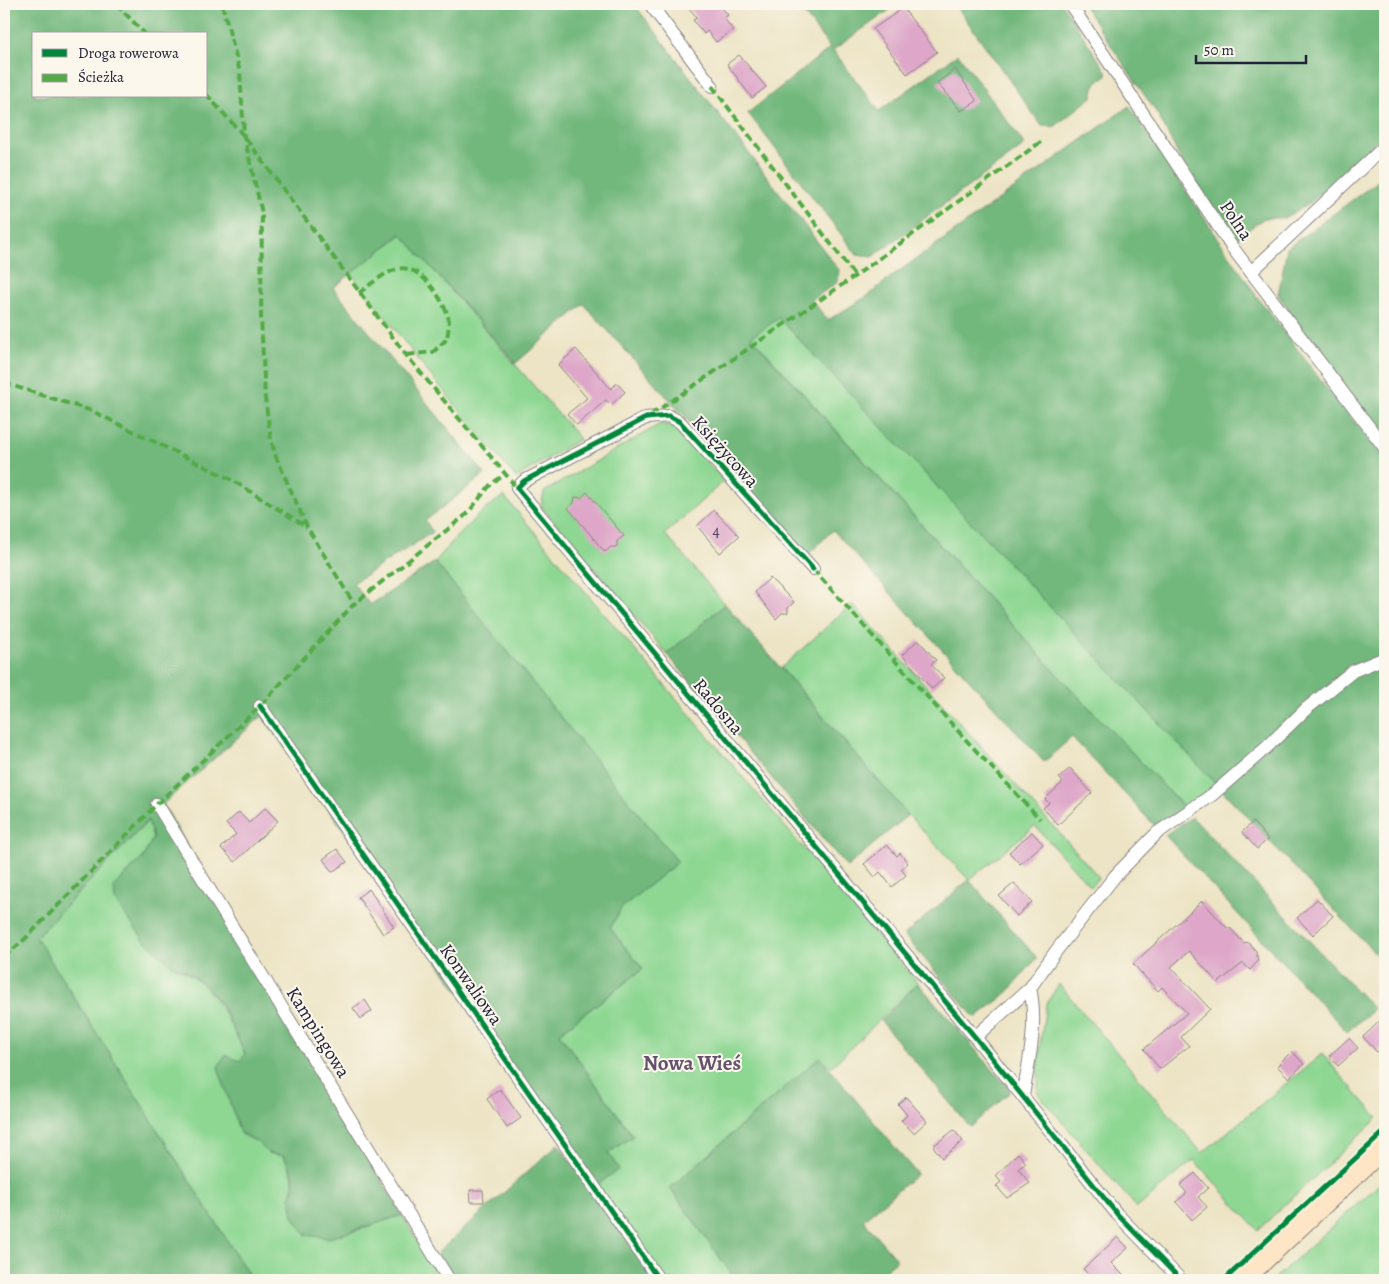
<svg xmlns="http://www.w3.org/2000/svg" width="1389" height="1284" font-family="Alegreya,serif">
	<rect width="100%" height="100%" fill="#fbf7ec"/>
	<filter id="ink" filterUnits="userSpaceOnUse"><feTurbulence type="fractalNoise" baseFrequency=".02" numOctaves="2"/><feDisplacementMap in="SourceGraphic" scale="10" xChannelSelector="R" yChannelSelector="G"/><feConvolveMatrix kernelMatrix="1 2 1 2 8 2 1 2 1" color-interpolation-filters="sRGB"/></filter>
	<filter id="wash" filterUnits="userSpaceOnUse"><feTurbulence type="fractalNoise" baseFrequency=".0096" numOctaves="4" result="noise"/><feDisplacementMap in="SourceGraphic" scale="20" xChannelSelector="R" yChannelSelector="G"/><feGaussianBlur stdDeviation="1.12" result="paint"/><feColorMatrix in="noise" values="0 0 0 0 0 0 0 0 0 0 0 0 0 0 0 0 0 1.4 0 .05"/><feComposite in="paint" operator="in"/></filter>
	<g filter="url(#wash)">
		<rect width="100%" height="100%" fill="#ede4c5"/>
		<g fill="#8ed793" stroke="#587c67">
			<path d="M 402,234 L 580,439 L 516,478 L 427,371 L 351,273 Z"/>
			<path d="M 779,318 L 1217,784 L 1185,808 L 1055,672 L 751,336 Z"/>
			<path d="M 660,424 L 674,426 L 724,481 L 665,534 L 725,604 L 667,654 L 541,506 L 544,492 Z"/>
			<path d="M 504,496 L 918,983 L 831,1067 L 820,1057 L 670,1188 L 736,1280 L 663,1280 L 597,1185 L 608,1153 L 633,1136 L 559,1033 L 643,969 L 610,928 L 622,907 L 677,862 L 435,562 C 456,537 476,513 504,496 Z"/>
			<path d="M 852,604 L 1099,877 L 1091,887 L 1035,826 L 969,880 L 908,815 L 781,668 Z"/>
			<path d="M 149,820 L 153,838 L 142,859 L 122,878 L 172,965 C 214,983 226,1015 245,1054 L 240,1061 L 240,1133 L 256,1141 L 268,1153 L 284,1156 C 291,1170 297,1182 290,1197 L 352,1232 L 402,1215 L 441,1280 L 252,1280 L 36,937 Z"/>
			<path d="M 1059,984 L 1202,1153 L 1322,1054 L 1378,1118 L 1258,1230 L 1194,1160 L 1137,1208 L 1038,1094 L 1038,1060 L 1046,1004 Z"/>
			<path d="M 1385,1179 L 1385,1280 L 1273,1280 Z"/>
		</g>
		<g fill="#72b87d" stroke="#4a6d5c" fill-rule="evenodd">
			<path d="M 4,4 L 634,4 L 839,270 L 838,282 L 811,300 L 828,320 L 869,295 L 891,277 L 1129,106 L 1258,298 L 1336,400 L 1385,457 L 1385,964 L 779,318 L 751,337 L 1055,672 L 1185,808 L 1154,825 L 1072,737 L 1044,762 L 833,530 L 808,555 L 584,304 L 516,363 L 401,234 L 333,288 L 485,474 L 425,521 L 433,532 L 353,583 L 370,605 L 435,562 L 678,862 L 622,907 L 610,928 L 643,969 L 559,1033 L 633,1136 L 608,1153 L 619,1169 L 597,1185 L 262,716 L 163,804 L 402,1215 L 330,1238 L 306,1235 L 293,1216 L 290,1197 L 294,1189 L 293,1174 L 284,1156 L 268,1153 L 256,1141 L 240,1133 L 218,1067 L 225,1055 L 240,1061 L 245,1054 L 222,1006 L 206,986 L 186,971 L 172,965 L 144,940 L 115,901 L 114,886 L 142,859 L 153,838 L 148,820 L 36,937 L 252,1280 L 4,1280 ZM 34,34 L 206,34 L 206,96 L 34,96 Z"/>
			<path d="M 821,4 L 898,4 L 833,50 L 879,111 L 958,54 L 1025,145 L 872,257 L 857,255 L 748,113 L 830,48 L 805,15 Z"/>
			<path d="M 955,4 L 1062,4 L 1108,74 L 1095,83 L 1092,97 L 1054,127 L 1042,126 Z"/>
			<path d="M 1083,4 L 1385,4 L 1385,133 L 1309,204 L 1284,218 L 1264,218 L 1235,240 L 1182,162 L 1158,115 Z"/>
			<path d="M 1385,176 L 1385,443 L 1278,295 L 1287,248 Z"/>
			<path d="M 725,604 L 908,815 L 847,867 L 667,654 Z"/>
			<path d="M 1192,817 L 1374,1009 L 1347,1032 L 1165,835 Z"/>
			<path d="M 969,880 L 1037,958 L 1006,994 L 975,1018 L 904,935 Z"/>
			<path d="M 918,983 L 1011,1091 L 970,1127 L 881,1021 Z"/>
			<path d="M 820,1057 L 917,1174 L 863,1220 L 897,1260 L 873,1280 L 736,1280 L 670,1188 Z"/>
			<path d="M 558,1144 L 655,1280 L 454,1280 L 437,1253 Z"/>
		</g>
		<g id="blocks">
			<g fill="#dea7c9">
				<path d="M 686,4 L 719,4 L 728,15 L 724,18 L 733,30 L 716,42 L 707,31 L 704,34 L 693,20 L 697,18 Z"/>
				<path d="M 903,8 L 937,52 L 907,74 L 873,29 Z"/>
				<path d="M 739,55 L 766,87 L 752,98 L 727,64 Z"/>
				<path d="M 955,69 L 977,101 L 961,111 L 937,83 Z"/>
				<path d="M 576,349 L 611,389 L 617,383 L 625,392 L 611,405 L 606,400 L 577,425 L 567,414 L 587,398 L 558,365 Z"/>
				<path d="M 587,492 L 624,536 L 617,541 L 617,547 L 611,547 L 605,552 L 568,508 L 574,503 L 575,497 L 581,498 Z"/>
				<path d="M 714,510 L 739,536 L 720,553 L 697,526 Z"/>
				<path d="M 770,578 L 794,602 L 788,608 L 788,613 L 782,613 L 776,619 L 755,592 Z"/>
				<path d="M 918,640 L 936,660 L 931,664 L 944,678 L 932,689 L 902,655 Z"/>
				<path d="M 1070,768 L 1092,793 L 1058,825 L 1043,808 L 1049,803 L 1045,799 L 1063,782 L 1059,778 Z"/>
				<path d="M 265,808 L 278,821 L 235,862 L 221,848 L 236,834 L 226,824 L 239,812 L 249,823 Z"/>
				<path d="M 1253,822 L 1268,839 L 1257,849 L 1242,832 Z"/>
				<path d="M 1032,832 L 1043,844 L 1020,864 L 1009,852 Z"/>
				<path d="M 887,845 L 897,856 L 900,853 L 908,863 L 901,869 L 906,875 L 892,887 L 880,872 L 875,877 L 864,864 Z"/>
				<path d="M 337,849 L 347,862 L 332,872 L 323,859 Z"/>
				<path d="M 1014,883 L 1032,902 L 1017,916 L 999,896 Z"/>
				<path d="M 369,889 L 394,927 L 383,934 L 358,897 Z"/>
				<path d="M 1317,899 L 1333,916 L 1313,935 L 1297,918 Z"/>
				<path d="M 1202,901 L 1227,928 L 1230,928 L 1244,943 L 1248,942 L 1256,951 L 1258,961 L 1250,970 L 1243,963 L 1218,983 L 1189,951 L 1171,967 L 1210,1009 L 1181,1037 L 1189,1046 L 1160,1069 L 1144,1049 L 1187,1013 L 1162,987 L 1158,991 L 1133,964 Z"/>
				<path d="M 365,1000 L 372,1011 L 361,1019 L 353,1008 Z"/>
				<path d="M 1385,1016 L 1385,1044 L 1377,1052 L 1363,1037 Z"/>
				<path d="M 1349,1038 L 1358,1048 L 1338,1066 L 1329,1056 Z"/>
				<path d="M 1292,1051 L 1304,1064 L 1289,1078 L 1277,1066 Z"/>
				<path d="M 500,1089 L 521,1118 L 507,1128 L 487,1099 Z"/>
				<path d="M 906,1097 L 927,1121 L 914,1133 L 901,1121 L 907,1115 L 898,1104 Z"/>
				<path d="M 954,1130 L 963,1141 L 942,1158 L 933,1146 Z"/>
				<path d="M 1018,1153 L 1026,1163 L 1018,1169 L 1030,1183 L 1007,1198 L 996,1186 L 1001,1182 L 996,1176 Z"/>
				<path d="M 1195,1173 L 1208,1188 L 1198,1197 L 1207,1207 L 1192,1220 L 1176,1202 L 1187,1193 L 1180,1185 Z"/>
				<path d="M 470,1190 L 483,1190 L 484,1202 L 471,1202 Z"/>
				<path d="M 1118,1237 L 1128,1248 L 1111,1263 L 1128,1280 L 1094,1280 L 1083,1269 Z"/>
			</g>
		</g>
	</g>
	<g filter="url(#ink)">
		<use href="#blocks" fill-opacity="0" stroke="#888380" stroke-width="1"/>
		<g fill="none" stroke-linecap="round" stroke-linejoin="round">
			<g stroke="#888380" stroke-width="14">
				<g id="minor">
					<path d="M 650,4 L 712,86"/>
					<path d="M 1070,4 L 1232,247 L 1385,448"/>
					<path d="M 1251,272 L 1385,146"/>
					<path d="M 813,569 L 680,422 L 669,416 L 646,418 L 524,481 L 517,488 L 975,1037 L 1117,1214 L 1181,1280"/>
					<path d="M 260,706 L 659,1280"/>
					<path d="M 157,804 L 449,1280"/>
					<path d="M 975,1037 L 1030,988 L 1056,951 L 1115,876 L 1157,833 L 1212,795 L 1267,747 L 1306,709 L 1353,671 L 1385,658"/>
					<path d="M 1023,1096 C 1029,1060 1038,1024 1030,988"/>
				</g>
			</g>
			<g stroke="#888380" stroke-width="21">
				<path id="secondary" d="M 1243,1280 L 1385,1147"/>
			</g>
			<use href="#minor" stroke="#fff" stroke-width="12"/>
			<use href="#secondary" stroke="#fde5c5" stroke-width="19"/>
			<g stroke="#53aa46" stroke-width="4" stroke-dasharray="8 4" stroke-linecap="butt">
				<path d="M 116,4 L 145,34"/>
				<path d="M 222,4 L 240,72 L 244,136 L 262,213 L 261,317 L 265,398 L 271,440 L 276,457 L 307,527 L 354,604"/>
				<path d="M 712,86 L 855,276"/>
				<path d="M 206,94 L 244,136 L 406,355 L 517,488"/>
				<path d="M 359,293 C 370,285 384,272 398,269 C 420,263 442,298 448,316 C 450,322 448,332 447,339 L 433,352 L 406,355"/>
				<path d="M 4,383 L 92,411 L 230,479 L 307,527"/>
				<path d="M 651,415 L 855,276 L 1042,141"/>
				<path d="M 813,569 L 967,741 L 1040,819"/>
				<path d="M 4,957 L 26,938 L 157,804 L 260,706 L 354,604 L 467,514 L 491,484 L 506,474"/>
			</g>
			<g stroke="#fbf7ec" stroke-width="8">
				<g id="cycleway">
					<path d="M 813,569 L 680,422 L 669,416 L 646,418 L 524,481 L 517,488 L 975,1037 L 1117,1214 L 1181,1280"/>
					<path d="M 260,706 L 659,1280"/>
					<path d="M 1224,1280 L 1385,1131"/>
				</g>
			</g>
			<use href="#cycleway" stroke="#00873e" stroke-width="5"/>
		</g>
	</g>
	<g text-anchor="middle" stroke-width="4" stroke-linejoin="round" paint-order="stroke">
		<g font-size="16" fill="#51435e">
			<text x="716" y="536">4</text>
		</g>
		<g font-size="19" fill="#22223b" stroke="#fbf7ec">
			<text transform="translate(1237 220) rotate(56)" y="7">Polna</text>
			<text transform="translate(726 451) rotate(48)" y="7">Księżycowa</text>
			<text transform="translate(719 706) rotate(50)" y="7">Radosna</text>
			<text transform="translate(472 984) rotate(55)" y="7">Konwaliowa</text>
			<text transform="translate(319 1032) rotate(58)" y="7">Kampingowa</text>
		</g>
		<g font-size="21" font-weight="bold" fill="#64516d" stroke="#fbf7ec">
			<text x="692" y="1070">Nowa Wieś</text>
		</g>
	</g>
	<rect width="1389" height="1284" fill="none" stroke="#fbf7ec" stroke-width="20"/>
	<rect x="32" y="32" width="175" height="65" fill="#fbf7ec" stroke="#a4a2a5"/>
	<rect x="42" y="49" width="25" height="8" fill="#00873e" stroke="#a4a2a5"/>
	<text x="78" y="58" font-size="15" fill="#22223b">Droga rowerowa</text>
	<rect x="42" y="74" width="25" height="8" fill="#53aa46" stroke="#a4a2a5"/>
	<text x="78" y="82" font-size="15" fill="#22223b">Ścieżka</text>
	<path d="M1196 55v8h110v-8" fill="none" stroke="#22223b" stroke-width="2.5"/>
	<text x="1204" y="55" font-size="15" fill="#22223b" stroke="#fbf7ec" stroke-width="4" paint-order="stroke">50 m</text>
</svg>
